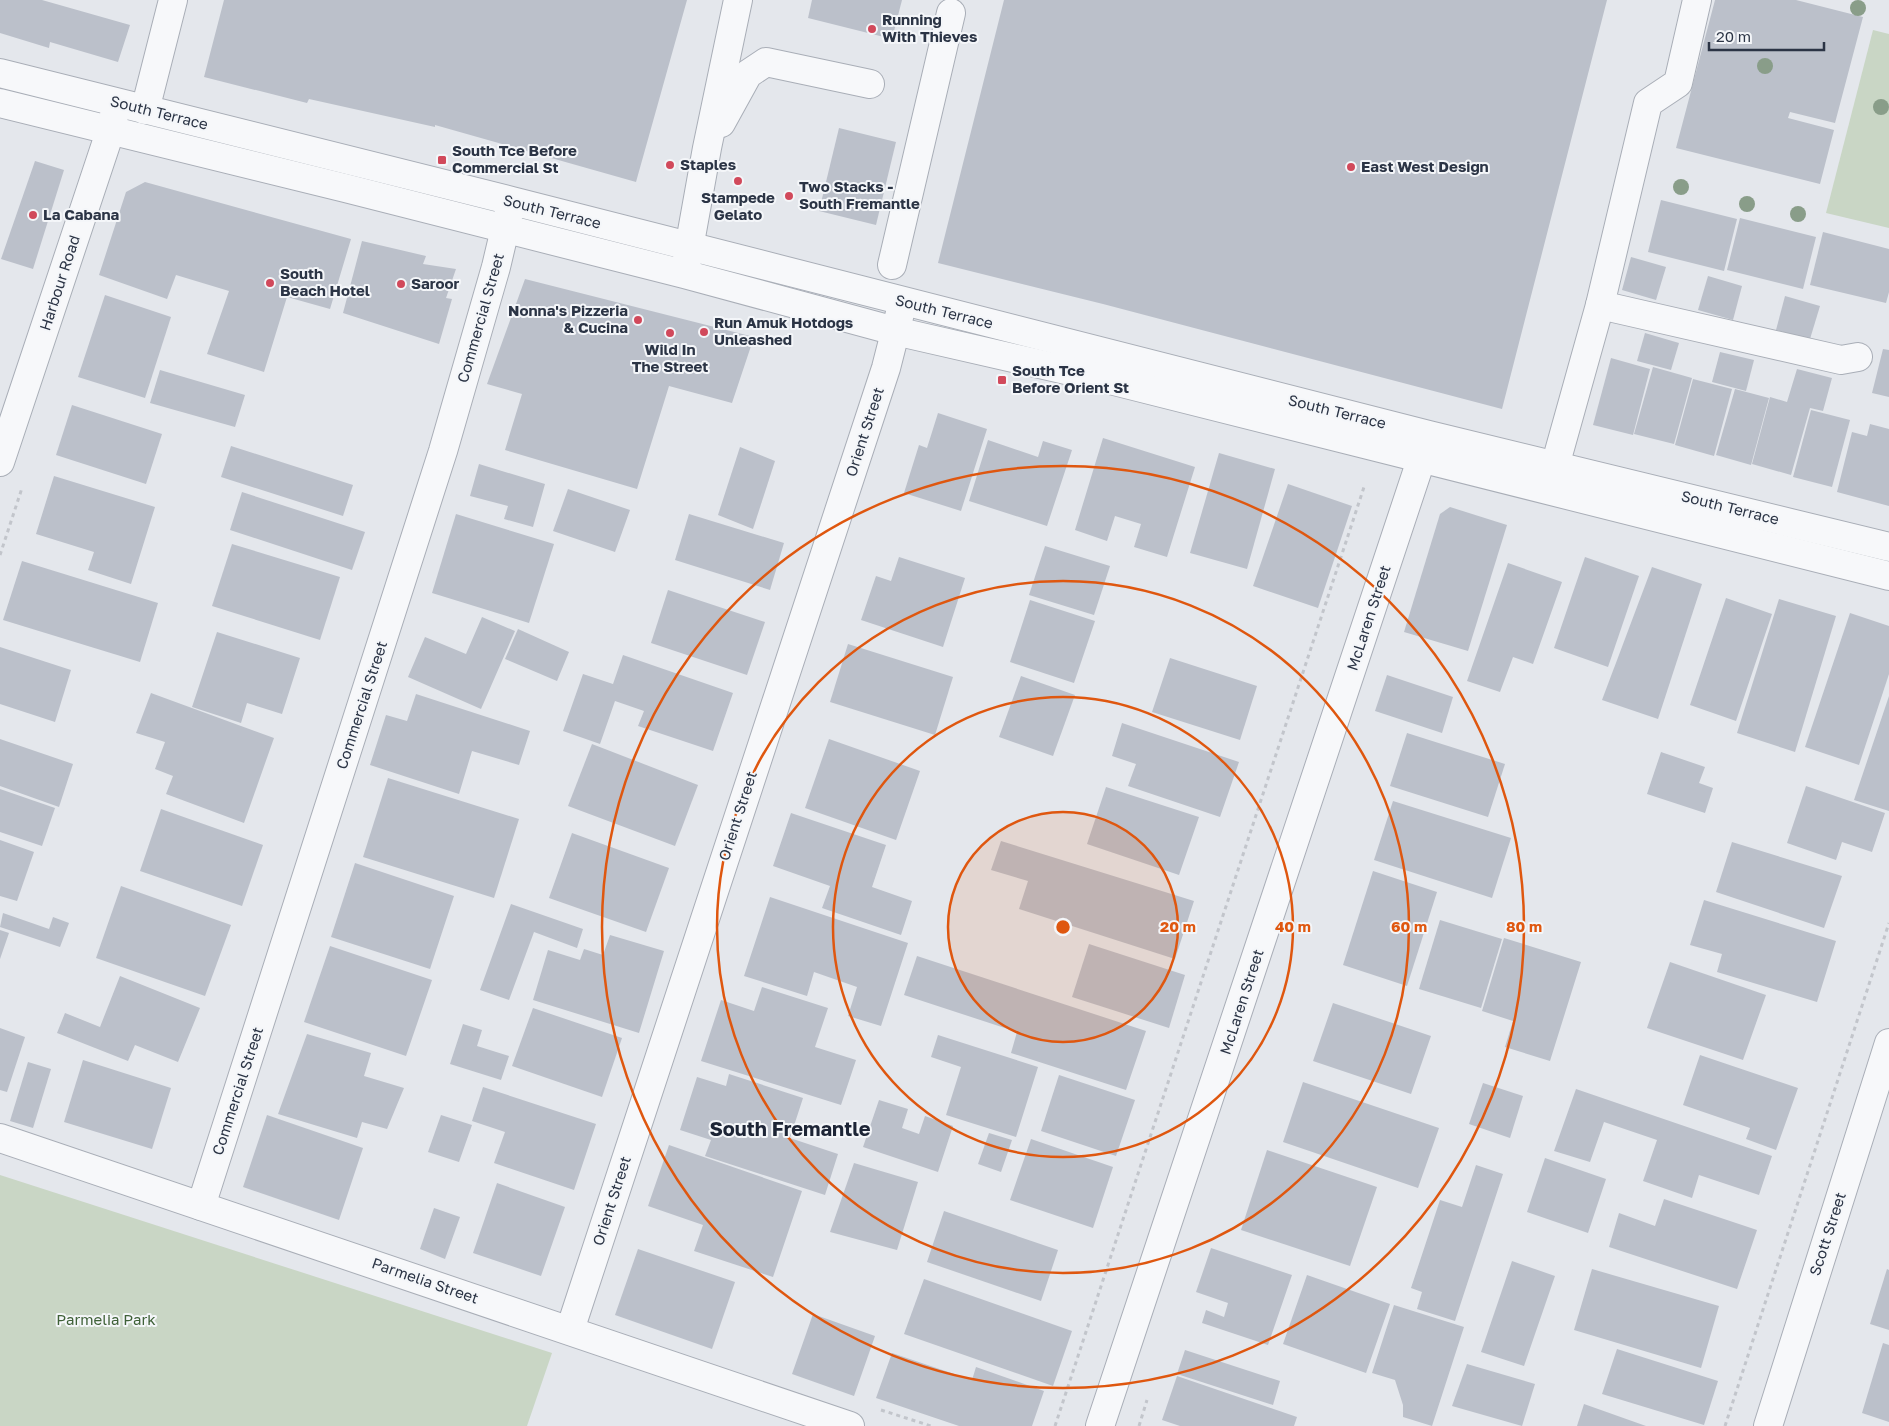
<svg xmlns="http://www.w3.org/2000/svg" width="1889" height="1426" font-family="'Golos Text',sans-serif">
	<rect width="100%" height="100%" fill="#e4e7ec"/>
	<g fill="#c9d6c5">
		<path d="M 1873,30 L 1889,34 L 1889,228 L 1826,213 Z"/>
		<path d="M 0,1175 L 552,1353 L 527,1426 L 0,1426 Z"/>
	</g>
	<g fill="#bbc0ca">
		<path d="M 0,0 L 42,0 L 130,25 L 118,62 L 50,42 L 49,48 L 0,33 Z"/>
		<path d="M 224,0 L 687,0 L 636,182 L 435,125 L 435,127 L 309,99 L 307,103 L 204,77 Z"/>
		<path d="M 812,0 L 902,0 L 892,39 L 808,18 Z"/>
		<path d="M 1004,0 L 1607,0 L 1502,409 L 1103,304 L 938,263 Z"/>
		<path d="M 1715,0 L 1796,0 L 1863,17 L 1835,123 L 1790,112 L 1788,118 L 1834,130 L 1820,184 L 1676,148 Z"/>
		<path d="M 839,128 L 896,142 L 876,225 L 819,211 Z"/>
		<path d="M 35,161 L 64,170 L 33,269 L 1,259 Z"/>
		<path d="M 145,182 L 351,239 L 330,309 L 287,297 L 264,372 L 207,354 L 229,291 L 176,275 L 167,299 L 99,275 L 126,192 Z"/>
		<path d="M 1661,200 L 1737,219 L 1724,271 L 1648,252 Z"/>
		<path d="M 1740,218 L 1816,237 L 1803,289 L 1727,270 Z"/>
		<path d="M 1823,232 L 1889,249 L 1889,292 L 1886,303 L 1810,285 Z"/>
		<path d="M 362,241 L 426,256 L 423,264 L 456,269 L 446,298 L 452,299 L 439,344 L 343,313 Z"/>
		<path d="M 1631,257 L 1666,267 L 1656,300 L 1622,290 Z"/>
		<path d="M 1708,276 L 1742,286 L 1733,320 L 1698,310 Z"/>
		<path d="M 525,279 L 754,337 L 732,403 L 669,386 L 637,489 L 505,450 L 522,394 L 487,384 Z"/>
		<path d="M 105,295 L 171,317 L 145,398 L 78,377 Z"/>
		<path d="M 1785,296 L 1820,306 L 1810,339 L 1776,330 Z"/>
		<path d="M 1645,333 L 1679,343 L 1671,370 L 1637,361 Z"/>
		<path d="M 1883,349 L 1889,350 L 1889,397 L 1872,393 Z"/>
		<path d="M 1720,352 L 1754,360 L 1746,391 L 1712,382 Z"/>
		<path d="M 1611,358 L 1650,369 L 1633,435 L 1593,425 Z"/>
		<path d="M 1653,367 L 1692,378 L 1674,444 L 1634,434 Z"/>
		<path d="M 1797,369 L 1832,378 L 1823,411 L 1810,408 L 1791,475 L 1752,464 L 1770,397 L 1787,402 Z"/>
		<path d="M 160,370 L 245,395 L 235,427 L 150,403 Z"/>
		<path d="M 1693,379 L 1732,389 L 1714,456 L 1675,445 Z"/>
		<path d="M 1735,389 L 1769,398 L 1751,465 L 1716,455 Z"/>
		<path d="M 72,405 L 162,434 L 146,484 L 56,455 Z"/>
		<path d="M 1811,410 L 1850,420 L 1832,487 L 1793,477 Z"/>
		<path d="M 938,413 L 987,429 L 961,511 L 904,493 L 919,445 L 927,448 Z"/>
		<path d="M 1870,424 L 1889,429 L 1889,506 L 1837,492 L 1852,432 L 1867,436 Z"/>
		<path d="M 1103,438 L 1195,467 L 1167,557 L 1134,547 L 1141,524 L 1115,516 L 1107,541 L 1075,530 Z"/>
		<path d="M 988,440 L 1038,457 L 1043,441 L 1072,450 L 1047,526 L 969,501 Z"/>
		<path d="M 231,446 L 353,485 L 343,516 L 221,477 Z"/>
		<path d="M 740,447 L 775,461 L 753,529 L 718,515 Z"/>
		<path d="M 1219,453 L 1275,469 L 1247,569 L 1190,553 Z"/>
		<path d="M 479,464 L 545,484 L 533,527 L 504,519 L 508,506 L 470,496 Z"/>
		<path d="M 54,476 L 155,507 L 131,584 L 88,570 L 94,552 L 36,534 Z"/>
		<path d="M 1288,484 L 1352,506 L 1318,608 L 1253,586 Z"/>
		<path d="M 568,489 L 630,510 L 615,552 L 553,531 Z"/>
		<path d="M 242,492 L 365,532 L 352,570 L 230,530 Z"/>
		<path d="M 1450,507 L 1507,525 L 1468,651 L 1404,632 L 1440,514 Z"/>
		<path d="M 456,514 L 554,544 L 529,623 L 432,593 Z"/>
		<path d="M 689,514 L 784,543 L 770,590 L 675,560 Z"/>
		<path d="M 232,544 L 340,577 L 320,640 L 212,606 Z"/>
		<path d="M 1045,546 L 1110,566 L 1094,615 L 1029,595 Z"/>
		<path d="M 899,557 L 965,578 L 943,647 L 861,620 L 876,576 L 891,581 Z"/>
		<path d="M 1585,557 L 1639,576 L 1608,667 L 1554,648 Z"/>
		<path d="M 22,561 L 158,603 L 140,662 L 3,620 Z"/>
		<path d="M 1508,563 L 1562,582 L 1533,664 L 1513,657 L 1500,692 L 1467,681 Z"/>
		<path d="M 1652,567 L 1702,584 L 1658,719 L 1602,700 Z"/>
		<path d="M 668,590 L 765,622 L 747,675 L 651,643 Z"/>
		<path d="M 1726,598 L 1772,614 L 1736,721 L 1690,705 Z"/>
		<path d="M 1779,599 L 1836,616 L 1795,752 L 1737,733 Z"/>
		<path d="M 1030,600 L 1095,621 L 1074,683 L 1010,662 Z"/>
		<path d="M 1850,613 L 1889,626 L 1889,674 L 1859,765 L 1805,747 Z"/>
		<path d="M 482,617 L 515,631 L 481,709 L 408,677 L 425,637 L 466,654 Z"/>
		<path d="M 518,629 L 569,652 L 557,681 L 505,659 Z"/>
		<path d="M 217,632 L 300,658 L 282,714 L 247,703 L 241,723 L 192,707 Z"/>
		<path d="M 848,644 L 953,677 L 935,735 L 830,702 Z"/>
		<path d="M 0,647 L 71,670 L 55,722 L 0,704 Z"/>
		<path d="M 623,655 L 733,693 L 713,751 L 638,726 L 644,711 L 615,701 L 600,744 L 563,731 L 583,674 L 613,684 Z"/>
		<path d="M 1170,658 L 1257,686 L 1240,740 L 1152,712 Z"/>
		<path d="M 1387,675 L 1453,697 L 1442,733 L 1375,711 Z"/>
		<path d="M 1021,676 L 1075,695 L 1053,756 L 999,737 Z"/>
		<path d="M 151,693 L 274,738 L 244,823 L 166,794 L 173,776 L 155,769 L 165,742 L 136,733 Z"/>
		<path d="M 416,694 L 530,731 L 519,765 L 472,751 L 459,794 L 370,765 L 386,715 L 407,721 Z"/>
		<path d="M 1889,696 L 1889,811 L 1854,800 Z"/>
		<path d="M 1122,723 L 1239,762 L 1220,817 L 1128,786 L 1136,764 L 1112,756 Z"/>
		<path d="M 1407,733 L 1505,764 L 1488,817 L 1390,786 Z"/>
		<path d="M 0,739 L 73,764 L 59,807 L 0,786 Z"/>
		<path d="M 829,739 L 920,771 L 896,840 L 805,808 Z"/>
		<path d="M 592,744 L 698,785 L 675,846 L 568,806 Z"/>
		<path d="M 1661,752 L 1705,767 L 1699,783 L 1713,788 L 1705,813 L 1647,794 Z"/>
		<path d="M 388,778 L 519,819 L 494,898 L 363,857 Z"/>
		<path d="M 1806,786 L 1885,813 L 1872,852 L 1842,842 L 1836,860 L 1787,843 Z"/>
		<path d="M 1106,787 L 1199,817 L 1179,875 L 1087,844 Z"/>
		<path d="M 0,789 L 55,808 L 42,846 L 0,832 Z"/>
		<path d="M 1393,801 L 1511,838 L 1492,898 L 1374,860 Z"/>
		<path d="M 161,809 L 263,845 L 242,906 L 140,871 Z"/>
		<path d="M 791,813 L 886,845 L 872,887 L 912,901 L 901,935 L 822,908 L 830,886 L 773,866 Z"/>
		<path d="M 572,833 L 669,868 L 646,932 L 549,898 Z"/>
		<path d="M 0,840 L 34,852 L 17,901 L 0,896 Z"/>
		<path d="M 1001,841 L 1194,901 L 1175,959 L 1019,909 L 1028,881 L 991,870 Z"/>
		<path d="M 1732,842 L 1842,876 L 1824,928 L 1716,892 Z"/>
		<path d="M 355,863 L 454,896 L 430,969 L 331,937 Z"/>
		<path d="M 1373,871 L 1437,892 L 1407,986 L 1343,965 Z"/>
		<path d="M 121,886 L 231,925 L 205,996 L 96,958 Z"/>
		<path d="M 770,897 L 908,943 L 881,1026 L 848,1016 L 857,987 L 814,972 L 807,996 L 744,976 Z"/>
		<path d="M 1704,900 L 1836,941 L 1817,1002 L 1717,972 L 1722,954 L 1690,945 Z"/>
		<path d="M 511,904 L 583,929 L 577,948 L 534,932 L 509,1000 L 480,990 Z"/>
		<path d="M 3,913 L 49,929 L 53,917 L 69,923 L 60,947 L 0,927 Z"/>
		<path d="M 1440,920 L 1502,939 L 1481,1008 L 1419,989 Z"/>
		<path d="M 0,930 L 9,933 L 0,959 Z"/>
		<path d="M 610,935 L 664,951 L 639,1033 L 533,1000 L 548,950 L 580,960 L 584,949 L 603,955 Z"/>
		<path d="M 1504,938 L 1581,962 L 1550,1061 L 1505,1047 L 1513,1021 L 1482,1011 Z"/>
		<path d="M 1089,944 L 1185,975 L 1169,1028 L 1072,997 Z"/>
		<path d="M 330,946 L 432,980 L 406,1056 L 304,1022 Z"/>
		<path d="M 917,956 L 1146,1031 L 1126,1090 L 1011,1053 L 1017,1032 L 904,995 Z"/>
		<path d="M 1670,962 L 1766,995 L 1743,1060 L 1647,1028 Z"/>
		<path d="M 120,976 L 200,1008 L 178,1062 L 135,1045 L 128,1061 L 57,1033 L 65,1013 L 100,1027 Z"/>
		<path d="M 762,987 L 828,1008 L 815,1047 L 856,1060 L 841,1105 L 701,1061 L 721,1000 L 754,1011 Z"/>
		<path d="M 1333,1003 L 1431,1036 L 1411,1094 L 1313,1061 Z"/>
		<path d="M 533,1008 L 622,1038 L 602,1097 L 512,1066 Z"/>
		<path d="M 463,1024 L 482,1030 L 477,1046 L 509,1056 L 501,1080 L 450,1064 Z"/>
		<path d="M 0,1028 L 25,1037 L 7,1092 L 0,1090 Z"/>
		<path d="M 307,1034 L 371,1053 L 364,1076 L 404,1088 L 387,1129 L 362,1122 L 357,1138 L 278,1114 Z"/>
		<path d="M 938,1035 L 1038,1067 L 1016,1137 L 946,1115 L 961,1067 L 931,1057 Z"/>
		<path d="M 1700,1055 L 1798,1088 L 1776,1150 L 1746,1139 L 1750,1128 L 1683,1105 Z"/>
		<path d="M 83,1060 L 171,1088 L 152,1149 L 64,1122 Z"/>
		<path d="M 28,1062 L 51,1069 L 33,1128 L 10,1121 Z"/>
		<path d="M 729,1074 L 803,1098 L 790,1138 L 838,1154 L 825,1195 L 705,1156 L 711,1140 L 680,1130 L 697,1077 L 726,1086 Z"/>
		<path d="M 1059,1075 L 1135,1100 L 1116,1156 L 1041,1131 Z"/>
		<path d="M 1303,1082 L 1439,1128 L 1418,1188 L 1283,1142 Z"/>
		<path d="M 1483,1083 L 1523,1096 L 1510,1138 L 1469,1124 Z"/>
		<path d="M 483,1087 L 596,1124 L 574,1190 L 494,1163 L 505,1132 L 472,1121 Z"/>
		<path d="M 1576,1089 L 1772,1156 L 1759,1195 L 1699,1175 L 1692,1198 L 1643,1181 L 1657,1140 L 1604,1122 L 1590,1162 L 1554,1151 Z"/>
		<path d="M 879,1100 L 908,1109 L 902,1128 L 919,1134 L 925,1116 L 953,1126 L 938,1172 L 863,1147 Z"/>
		<path d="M 267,1115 L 363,1148 L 339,1220 L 243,1187 Z"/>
		<path d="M 441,1115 L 472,1125 L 459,1162 L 428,1152 Z"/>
		<path d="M 989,1133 L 1012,1140 L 1001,1172 L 978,1164 Z"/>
		<path d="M 1031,1139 L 1113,1167 L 1093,1228 L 1010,1200 Z"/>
		<path d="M 669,1145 L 802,1191 L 773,1277 L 694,1251 L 703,1225 L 648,1206 Z"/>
		<path d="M 1267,1150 L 1377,1187 L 1350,1266 L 1241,1230 Z"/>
		<path d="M 1545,1158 L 1606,1179 L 1588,1233 L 1527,1212 Z"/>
		<path d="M 854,1163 L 918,1182 L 897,1250 L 830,1232 Z"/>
		<path d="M 1476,1165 L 1503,1174 L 1455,1321 L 1417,1309 L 1422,1292 L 1411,1288 L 1440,1200 L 1462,1207 Z"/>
		<path d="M 497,1183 L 565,1207 L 541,1276 L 473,1253 Z"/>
		<path d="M 1664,1199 L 1757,1230 L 1737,1289 L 1609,1247 L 1619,1213 L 1655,1226 Z"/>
		<path d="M 434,1208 L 460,1217 L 445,1259 L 420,1249 Z"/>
		<path d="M 944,1211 L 1058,1250 L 1041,1301 L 927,1262 Z"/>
		<path d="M 1211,1248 L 1292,1275 L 1268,1345 L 1202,1323 L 1206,1310 L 1224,1317 L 1228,1303 L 1196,1292 Z"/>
		<path d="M 638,1249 L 735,1282 L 712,1349 L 615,1315 Z"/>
		<path d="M 1512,1261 L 1555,1276 L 1524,1366 L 1481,1352 Z"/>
		<path d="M 1592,1269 L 1719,1306 L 1701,1368 L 1574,1330 Z"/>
		<path d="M 1887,1269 L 1889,1270 L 1889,1330 L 1870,1324 Z"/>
		<path d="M 1307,1275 L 1390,1304 L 1366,1373 L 1283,1344 Z"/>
		<path d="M 924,1279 L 1072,1331 L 1053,1386 L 904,1334 Z"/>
		<path d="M 1394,1305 L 1464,1327 L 1432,1426 L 1403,1417 L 1403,1405 L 1395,1380 L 1372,1373 Z"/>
		<path d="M 813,1314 L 875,1336 L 854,1396 L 792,1374 Z"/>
		<path d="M 1883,1343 L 1889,1345 L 1889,1422 L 1862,1413 Z"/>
		<path d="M 1617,1349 L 1718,1381 L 1704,1425 L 1602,1394 Z"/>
		<path d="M 1185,1350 L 1280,1381 L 1273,1405 L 1177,1374 Z"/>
		<path d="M 892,1353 L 972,1380 L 976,1367 L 1044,1391 L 1032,1426 L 959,1426 L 876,1398 Z"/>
		<path d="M 1467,1364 L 1535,1384 L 1522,1426 L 1452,1406 Z"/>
		<path d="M 1177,1376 L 1297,1417 L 1294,1426 L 1180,1426 L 1162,1420 Z"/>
		<path d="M 1584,1404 L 1646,1426 L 1577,1426 Z"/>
	</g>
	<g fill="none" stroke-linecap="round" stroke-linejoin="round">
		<g stroke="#a9aeb7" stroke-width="30">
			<g id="minor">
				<path d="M 0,73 L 512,201 L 1429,435 L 1889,547"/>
				<path d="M 0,103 L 345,188 L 684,274 L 895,331 L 1114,381 L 1889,576"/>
				<path d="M 145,110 L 173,0"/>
				<path d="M 721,123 L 748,74 L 766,62 L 870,84"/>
				<path d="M 686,265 L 707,148 L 738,0"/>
				<path d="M 892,265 L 951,13"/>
				<path d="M 1600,305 L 1648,103 L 1678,83 L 1697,0"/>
				<path d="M 0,462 L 111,129 L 115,111"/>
				<path d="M 1555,466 L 1600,305 L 1841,360 L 1858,357"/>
				<path d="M 0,1138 L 850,1426"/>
				<path d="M 201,1206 L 443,451 L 496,267 L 509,212"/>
				<path d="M 570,1330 L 886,368 L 900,313"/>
				<path d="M 1100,1426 L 1427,442"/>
				<path d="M 1768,1426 L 1889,1043"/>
			</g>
		</g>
		<g stroke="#c2c5cb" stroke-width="3" stroke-dasharray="4 4" stroke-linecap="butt">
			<path d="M 0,555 L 22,488"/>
			<path d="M 881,1410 L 931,1426"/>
			<path d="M 1055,1426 L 1365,484"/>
			<path d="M 1139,1426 L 1147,1400"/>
			<path d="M 1725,1426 L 1889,923"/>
		</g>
		<use href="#minor" stroke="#f7f8fa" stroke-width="28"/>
	</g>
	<g fill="#899d89">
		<circle cx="1858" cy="8" r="8"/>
		<circle cx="1765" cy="66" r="8"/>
		<circle cx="1881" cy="107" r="8"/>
		<circle cx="1681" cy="187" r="8"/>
		<circle cx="1747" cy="204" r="8"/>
		<circle cx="1798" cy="214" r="8"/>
	</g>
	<circle cx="1063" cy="927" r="115" fill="#df570f" fill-opacity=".12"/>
	<g fill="none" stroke="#df570f" stroke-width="2.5">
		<circle cx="1063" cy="927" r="115"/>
		<circle cx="1063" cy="927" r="230"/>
		<circle cx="1063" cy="927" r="346"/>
		<circle cx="1063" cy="927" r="461"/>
	</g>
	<g fill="#d1495b" stroke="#f4f6f9" stroke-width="2">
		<circle cx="872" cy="29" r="5"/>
		<rect x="437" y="155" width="10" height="10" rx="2.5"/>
		<circle cx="670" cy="165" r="5"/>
		<circle cx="1351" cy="167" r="5"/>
		<circle cx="738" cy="181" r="5"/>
		<circle cx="789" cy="196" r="5"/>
		<circle cx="33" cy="215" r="5"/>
		<circle cx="270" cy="283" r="5"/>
		<circle cx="401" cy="284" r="5"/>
		<circle cx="638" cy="320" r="5"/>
		<circle cx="704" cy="332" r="5"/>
		<circle cx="670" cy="333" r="5"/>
		<rect x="997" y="375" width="10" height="10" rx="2.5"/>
	</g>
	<g text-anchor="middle" stroke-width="4" stroke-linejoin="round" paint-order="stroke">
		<g font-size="15" font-weight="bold" fill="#2b3445" stroke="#f4f6f9" text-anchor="start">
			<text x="882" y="25">Running<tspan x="882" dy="17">With Thieves</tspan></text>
			<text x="452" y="156">South Tce Before<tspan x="452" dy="17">Commercial St</tspan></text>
			<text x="680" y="170">Staples</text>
			<text x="1361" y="172">East West Design</text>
			<text x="799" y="192">Two Stacks -<tspan x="799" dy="17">South Fremantle</tspan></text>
			<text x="738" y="203" text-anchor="middle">Stampede<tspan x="738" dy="17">Gelato</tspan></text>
			<text x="43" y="220">La Cabana</text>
			<text x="280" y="279">South<tspan x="280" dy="17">Beach Hotel</tspan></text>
			<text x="411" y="289">Saroor</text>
			<text x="628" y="316" text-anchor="end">Nonna's Pizzeria<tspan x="628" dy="17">&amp; Cucina</tspan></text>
			<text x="714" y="328">Run Amuk Hotdogs<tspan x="714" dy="17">Unleashed</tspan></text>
			<text x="670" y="355" text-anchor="middle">Wild In<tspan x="670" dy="17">The Street</tspan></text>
			<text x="1012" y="376">South Tce<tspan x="1012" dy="17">Before Orient St</tspan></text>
		</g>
		<g font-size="15" fill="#2b3445" stroke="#f4f6f9">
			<text transform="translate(159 113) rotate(14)" y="5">South Terrace</text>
			<text transform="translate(552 212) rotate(14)" y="5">South Terrace</text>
			<text transform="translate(60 283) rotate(-72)" y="5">Harbour Road</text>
			<text transform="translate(944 312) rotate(14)" y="5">South Terrace</text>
			<text transform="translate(481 318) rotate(-74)" y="5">Commercial Street</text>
			<text transform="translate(1337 412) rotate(14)" y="5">South Terrace</text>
			<text transform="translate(865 432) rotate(-72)" y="5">Orient Street</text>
			<text transform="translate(1730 508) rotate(14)" y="5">South Terrace</text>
			<text transform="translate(1369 618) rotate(-72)" y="5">McLaren Street</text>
			<text transform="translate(362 705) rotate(-72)" y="5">Commercial Street</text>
			<text transform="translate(738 816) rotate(-72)" y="5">Orient Street</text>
			<text transform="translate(1242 1002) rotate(-72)" y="5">McLaren Street</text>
			<text transform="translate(238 1091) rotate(-72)" y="5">Commercial Street</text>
			<text transform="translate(612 1201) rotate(-72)" y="5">Orient Street</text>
			<text transform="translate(1828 1234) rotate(-72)" y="5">Scott Street</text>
			<text transform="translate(425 1281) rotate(19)" y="5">Parmelia Street</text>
		</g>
		<g font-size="15" fill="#3f6138" stroke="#f4f6f9">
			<text x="106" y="1325">Parmelia Park</text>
		</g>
		<g font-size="20" font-weight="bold" fill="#1d2536" stroke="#f4f6f9">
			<text x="790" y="1136">South Fremantle</text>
		</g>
	</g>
	<circle cx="1063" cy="927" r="8" fill="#df570f" stroke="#f4f6f9" stroke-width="2.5"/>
	<g font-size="15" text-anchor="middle" font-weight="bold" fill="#df570f" stroke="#f4f6f9" stroke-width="4" stroke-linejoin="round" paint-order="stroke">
		<text x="1178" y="932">20 m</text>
		<text x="1293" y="932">40 m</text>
		<text x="1409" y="932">60 m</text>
		<text x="1524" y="932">80 m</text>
	</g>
	<path d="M1709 42v8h115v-8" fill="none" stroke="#2b3445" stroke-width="2.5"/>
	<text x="1716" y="42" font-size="15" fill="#2b3445" stroke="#f4f6f9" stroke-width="4" paint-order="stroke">20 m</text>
</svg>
